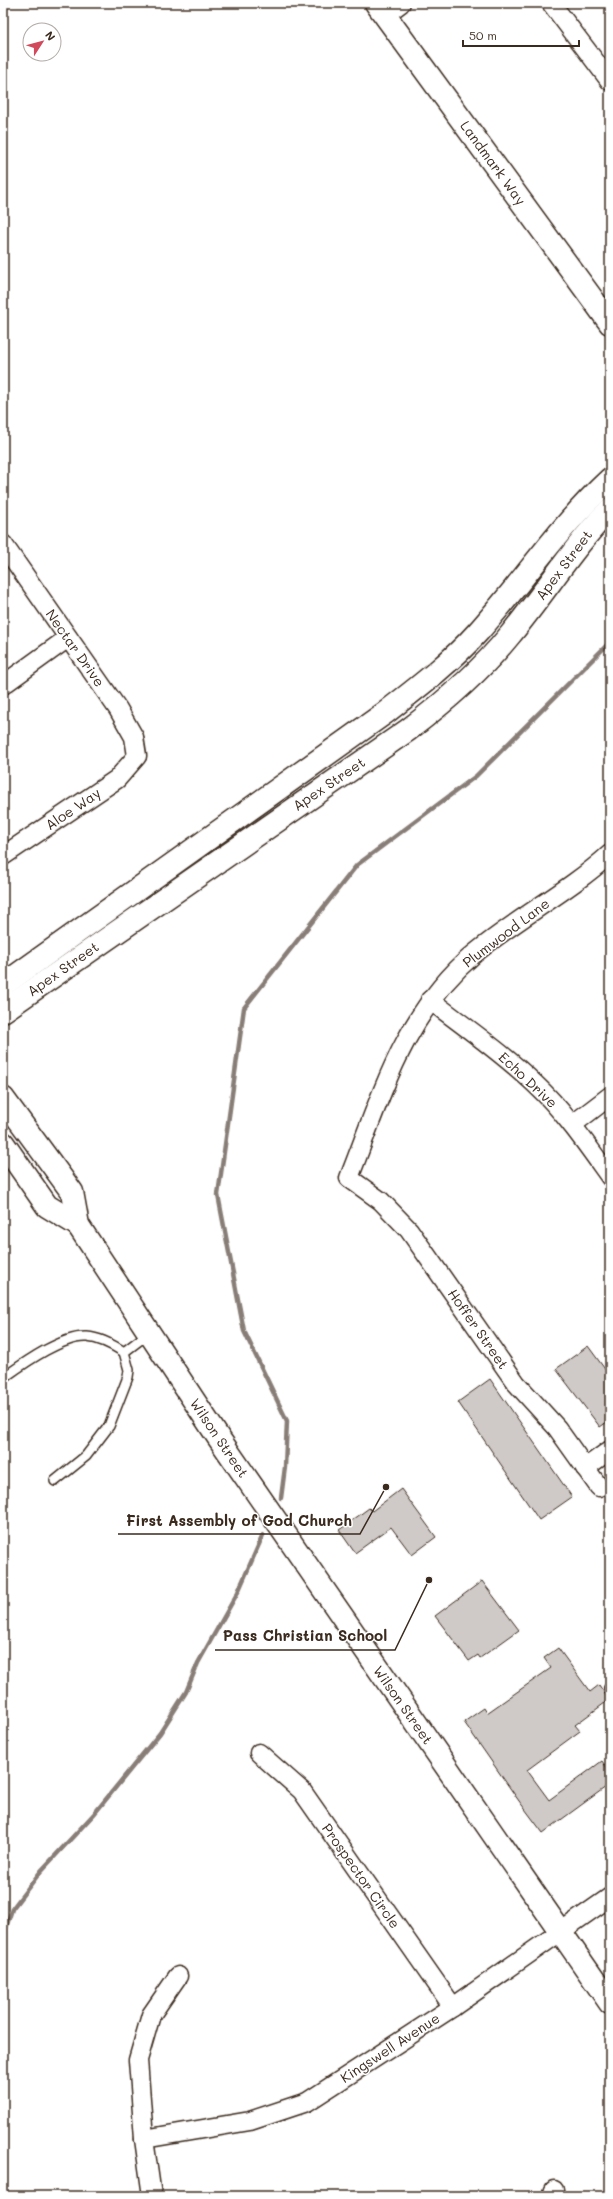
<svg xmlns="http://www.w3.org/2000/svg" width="613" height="2199" font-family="Mali,sans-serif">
	<rect width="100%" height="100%" fill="#fff"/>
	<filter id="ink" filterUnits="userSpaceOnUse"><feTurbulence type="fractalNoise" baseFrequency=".025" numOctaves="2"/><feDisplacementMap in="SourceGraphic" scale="8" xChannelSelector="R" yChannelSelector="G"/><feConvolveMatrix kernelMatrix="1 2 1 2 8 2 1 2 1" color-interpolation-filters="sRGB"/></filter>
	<g filter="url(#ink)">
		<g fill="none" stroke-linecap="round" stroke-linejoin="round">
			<g stroke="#887e77" stroke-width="4.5">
				<path d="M 281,1498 L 285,1467 L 287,1421 L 244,1331 L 218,1195 L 244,1008 L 357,865 L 476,776 L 610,642"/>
				<path d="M 3,1937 L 12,1909 L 41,1871 L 94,1814 L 160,1733 L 186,1692 L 198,1663 L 238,1592 L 263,1535"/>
			</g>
		</g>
		<g fill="#cfcac7" stroke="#3b2a1e">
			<path d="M 588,1346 L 610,1376 L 610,1420 L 600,1427 L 556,1369 Z"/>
			<path d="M 490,1379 L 572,1497 L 539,1520 L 458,1402 Z"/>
			<path d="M 401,1489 L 436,1537 L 412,1555 L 391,1527 L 355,1553 L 339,1530 L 369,1508 L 372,1511 Z"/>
			<path d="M 482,1581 L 519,1630 L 480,1658 L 478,1655 L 469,1661 L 435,1616 Z"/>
			<path d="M 558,1648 L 590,1692 L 599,1685 L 609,1700 L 575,1725 L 580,1731 L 527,1770 L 549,1800 L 602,1761 L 610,1772 L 610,1784 L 543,1833 L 519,1801 L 464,1722 L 484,1708 L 487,1713 L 551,1668 L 544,1658 Z"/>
		</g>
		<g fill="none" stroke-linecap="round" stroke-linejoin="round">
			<g stroke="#3b2a1e" stroke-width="12">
				<g id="lane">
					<path d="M 3,1378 C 23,1364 63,1335 87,1337 C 100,1338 113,1345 124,1352 L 149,1333"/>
					<path d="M 55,1481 L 86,1456 L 109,1426 L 128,1377 L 129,1370 L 124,1352"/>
					<path d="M 609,1688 L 610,1690"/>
				</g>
			</g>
			<g stroke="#3b2a1e" stroke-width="21">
				<g id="street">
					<path d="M 551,3 L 610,81"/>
					<path d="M 385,15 L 401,3"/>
					<path d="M 3,544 L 118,709 L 134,737 L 137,756 L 117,779 L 3,856"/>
					<path d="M 3,685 L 68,638"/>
					<path d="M 430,1000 C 465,1027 503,1053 535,1084 C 564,1111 587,1145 610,1177"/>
					<path d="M 572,1125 L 610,1096"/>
					<path d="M 585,1468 L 610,1450"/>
					<path d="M 599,1487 L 557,1428 L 516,1383 L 409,1230 L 381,1201 L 349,1178 C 381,1097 404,1013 474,954 C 517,918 568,892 610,854"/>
					<path d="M 259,1753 L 302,1791 L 453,2007"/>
					<path d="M 144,2139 L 250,2121 L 307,2102 L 453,2007 L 610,1897"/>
					<path d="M 152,2196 L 144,2139 L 138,2060 L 151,2015 L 178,1976"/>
					<path d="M 552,2196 L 554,2190"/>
				</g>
			</g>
			<g stroke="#3b2a1e" stroke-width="25">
				<g id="secondary">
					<path d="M 376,3 L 610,323"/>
					<path d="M 3,985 L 385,713 C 417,688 449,664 477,633 C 522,583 560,525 610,479"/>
					<path d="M 3,1011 L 408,730 C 445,702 480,672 510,635 C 544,594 573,547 610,509"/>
					<path d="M 3,1098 L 72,1192 L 78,1225 L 218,1437 L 610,2003"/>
					<path d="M 3,1143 L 47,1206 L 78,1225"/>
				</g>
			</g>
			<use href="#lane" stroke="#fff" stroke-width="9"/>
			<use href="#street" stroke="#fff" stroke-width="18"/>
			<use href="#secondary" stroke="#fff" stroke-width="22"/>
		</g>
	</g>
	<g text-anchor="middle" stroke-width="3" stroke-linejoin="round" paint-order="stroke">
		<g font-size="14" fill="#3b2a1e" stroke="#fff">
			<text transform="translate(493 163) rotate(54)" y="5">Landmark Way</text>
			<text transform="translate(564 565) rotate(-53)" y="5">Apex Street</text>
			<text transform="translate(75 648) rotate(55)" y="5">Nectar Drive</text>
			<text transform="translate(329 784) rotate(-34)" y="5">Apex Street</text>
			<text transform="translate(73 809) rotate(-34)" y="5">Aloe Way</text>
			<text transform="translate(506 933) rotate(-37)" y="5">Plumwood Lane</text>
			<text transform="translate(63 969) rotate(-35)" y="5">Apex Street</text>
			<text transform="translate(528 1080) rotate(43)" y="5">Echo Drive</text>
			<text transform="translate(478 1329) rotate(55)" y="5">Hoffer Street</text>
			<text transform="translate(219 1438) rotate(56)" y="5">Wilson Street</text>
			<text transform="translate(403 1705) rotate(55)" y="5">Wilson Street</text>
			<text transform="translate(361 1876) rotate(55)" y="5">Prospector Circle</text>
			<text transform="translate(390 2048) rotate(-33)" y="5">Kingswell Avenue</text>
		</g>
	</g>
	<path fill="none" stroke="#3b2a1e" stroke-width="1.5" d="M386 1487L360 1534H118M429 1580L395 1650H215"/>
	<g fill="#3b2a1e" stroke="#fff" stroke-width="1.5">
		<circle cx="386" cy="1487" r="4"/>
		<circle cx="429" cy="1580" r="4"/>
	</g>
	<g font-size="15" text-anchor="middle" font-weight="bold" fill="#3b2a1e" stroke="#fff" stroke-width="3" stroke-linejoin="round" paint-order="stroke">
		<text x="239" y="1526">First Assembly of God Church</text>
		<text x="305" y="1641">Pass Christian School</text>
	</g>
	<rect width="613" height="2199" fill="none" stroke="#fff" stroke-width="16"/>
	<rect x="8" y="8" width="597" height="2183" fill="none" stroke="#3b2a1e" stroke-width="1.5" filter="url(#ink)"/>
	<g transform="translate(42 42) rotate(54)"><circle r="19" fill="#ffffff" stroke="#b1aaa5"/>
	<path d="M0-3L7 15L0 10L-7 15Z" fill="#d1495b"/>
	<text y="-6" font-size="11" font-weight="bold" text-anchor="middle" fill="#3b2a1e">N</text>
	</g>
	<path d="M463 40v6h116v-6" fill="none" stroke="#3b2a1e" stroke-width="2"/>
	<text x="469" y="40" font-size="12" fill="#3b2a1e" stroke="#ffffff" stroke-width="3" paint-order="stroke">50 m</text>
</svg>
